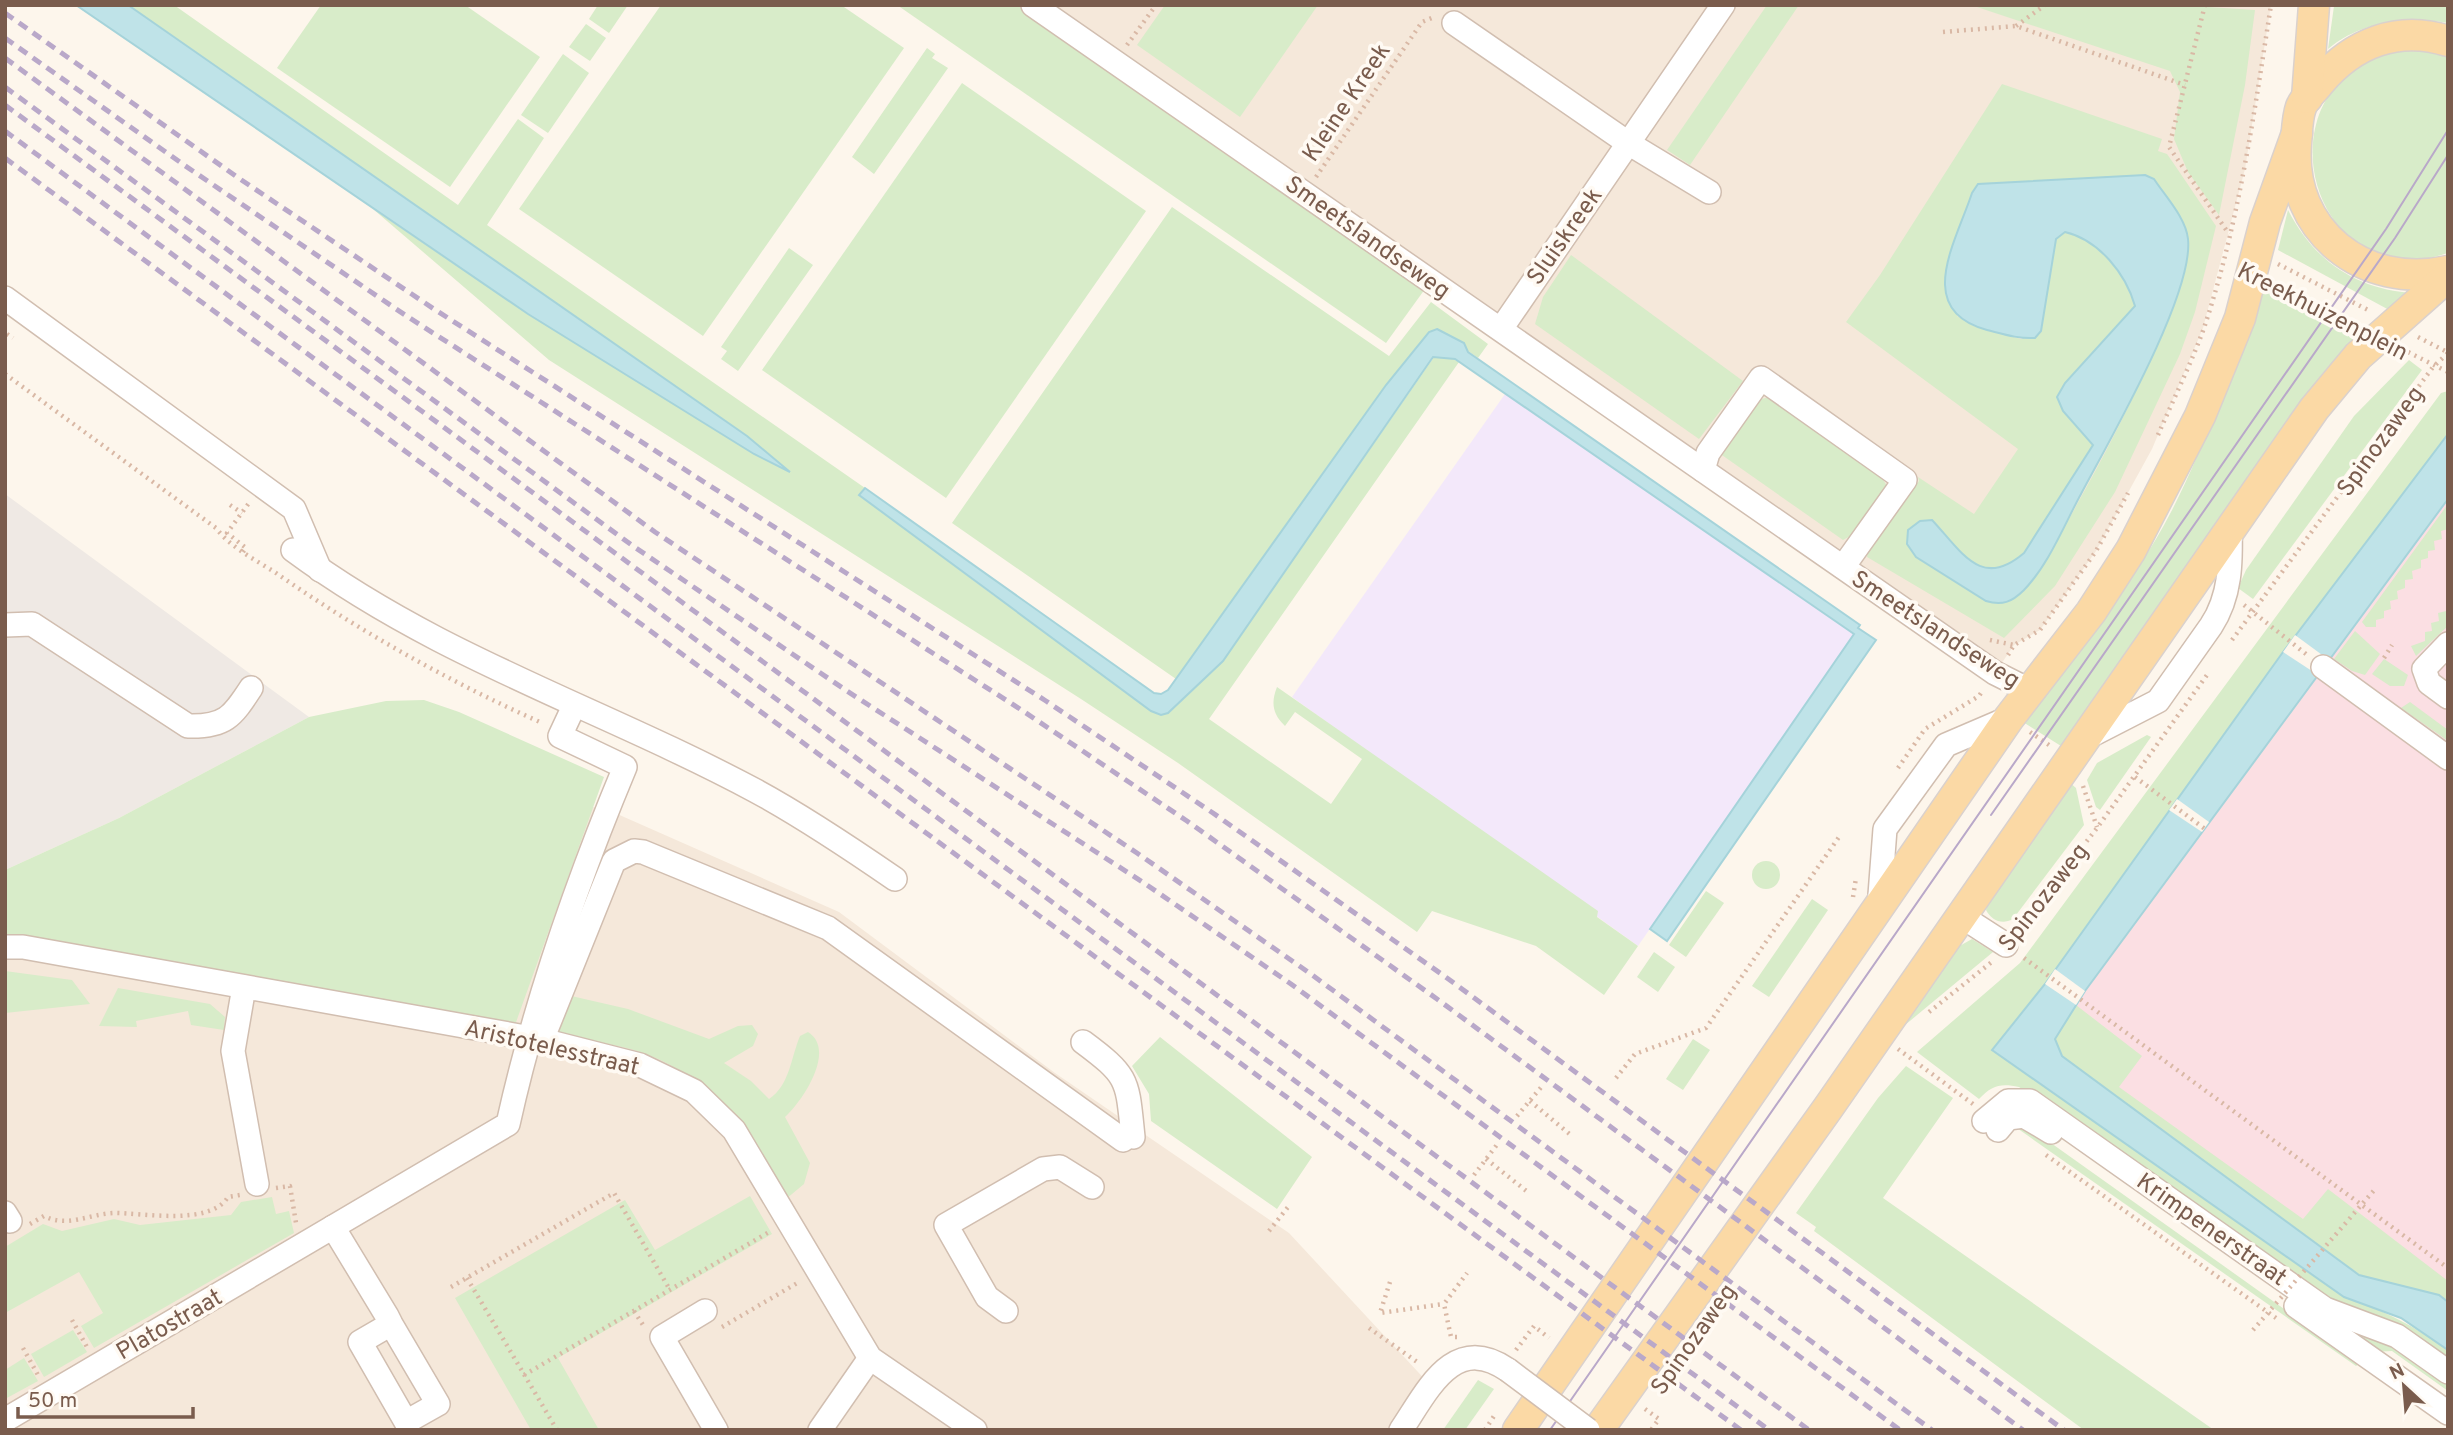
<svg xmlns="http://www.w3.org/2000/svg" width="2453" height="1435" font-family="Overpass,sans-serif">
	<rect width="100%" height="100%" fill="#fdf6ec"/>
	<g fill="#f5e8da">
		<path d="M 1032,5 L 2271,5 L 2245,169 L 2203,328 L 2152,449 L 2096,551 L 2040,630 L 2014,645 L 1995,673 Z"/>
		<path d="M 582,804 L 615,813 L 839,912 L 1055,1073 L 1289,1233 L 1431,1386 L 1401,1430 L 5,1430 L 5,894 Z"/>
	</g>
	<path fill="#efe9e4" d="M 5,494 L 309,717 L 119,818 L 5,870 Z"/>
	<path fill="#f3e8fa" d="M 1505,394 L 1855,634 L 1638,946 L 1292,697 Z"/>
	<path fill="#fbdfe3" d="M 2448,475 L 2448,1323 L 2026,1049 Z"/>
	<g fill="#d8ecc9" fill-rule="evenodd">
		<path d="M 128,5 L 174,5 L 458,205 L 518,119 L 544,138 L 487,225 L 865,488 L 860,495 L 993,595 L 1169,713 L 1223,661 L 1434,357 L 1449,357 L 1459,362 L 1209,719 L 1331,804 L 1362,759 L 1295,712 L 1285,726 C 1272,714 1271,702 1277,687 L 1598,911 L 1597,917 L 1638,946 L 1604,995 L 1536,946 L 1432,911 L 1417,932 L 1178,763 L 1081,699 L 549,360 L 373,209 L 528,314 L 754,454 L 789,471 L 747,436 Z"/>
		<path d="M 321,5 L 465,5 L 540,57 L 450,187 L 277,68 Z"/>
		<path d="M 598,5 L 628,5 L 609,33 L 589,19 Z"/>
		<path d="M 661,5 L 841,5 L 904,48 L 703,336 L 519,209 Z"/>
		<path d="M 897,5 L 1017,5 L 1425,289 L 1386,343 Z"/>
		<path d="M 1165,5 L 1318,5 L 1240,117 L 1137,45 Z"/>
		<path d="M 1767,5 L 1799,5 L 1690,165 L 1667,150 Z"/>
		<path d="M 1971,5 L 2177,5 L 2255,10 L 2245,85 L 2219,215 L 2188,172 L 2174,139 L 2180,92 L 2170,71 Z"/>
		<path d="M 2448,5 L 2448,23 C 2408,15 2359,22 2328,49 L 2334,6 Z"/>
		<path d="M 586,24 L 606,38 L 590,61 L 569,47 Z"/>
		<path d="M 927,48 L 935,54 L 932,58 L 948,68 L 874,174 L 852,157 Z"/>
		<path d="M 2426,49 L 2448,55 L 2448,253 C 2298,304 2248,51 2426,49 Z"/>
		<path d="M 563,54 L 589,73 L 548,133 L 521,115 Z"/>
		<path d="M 962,83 L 1146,211 L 946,498 L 762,370 Z"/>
		<path d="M 2002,84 L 2162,139 L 2158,151 L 2167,154 L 2174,164 L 2216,226 L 2195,312 L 2180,354 L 2115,492 L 2055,586 L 2004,638 L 1867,557 L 1868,548 L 1919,481 L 1918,477 L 1974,514 L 2018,449 L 1846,322 L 1880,275 ZM 2145,175 L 2154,179 L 2186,229 C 2201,290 2065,534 2025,590 L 1907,544 L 1932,520 C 1962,552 1981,590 2024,553 L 2093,445 L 2063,411 L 2057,397 L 2065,383 L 2135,307 C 2125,274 2099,240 2065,232 L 2056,238 L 2041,331 L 2021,339 L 1974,326 L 1957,316 L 1972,193 L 1978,184 Z"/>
		<path d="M 1172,207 L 1389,356 L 1431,302 L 1488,344 L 1478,358 L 1437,329 L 1386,385 L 1176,679 L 952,523 Z"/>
		<path d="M 2288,210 C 2314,261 2357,290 2414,293 L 2391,311 L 2278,250 Z"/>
		<path d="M 789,248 L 813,265 L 738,371 L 721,359 L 727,351 L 721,347 Z"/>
		<path d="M 1571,255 L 1743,381 L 1699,439 L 1535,324 L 1543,297 Z"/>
		<path d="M 2260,288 L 2356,336 L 2322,374 L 2061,746 L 2023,722 C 2074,654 2132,587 2171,512 C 2208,441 2232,363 2260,288 Z"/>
		<path d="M 2409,360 L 2422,370 L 2253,599 L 2238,588 L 2246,570 L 2354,416 Z"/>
		<path d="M 2448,391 L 2448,434 L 2283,652 L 2045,984 L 1992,1050 L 2344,1297 C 2384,1310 2414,1326 2448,1350 L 2448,1366 L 2327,1302 L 2019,1087 C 2001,1083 1992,1085 1979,1099 L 1917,1052 L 2020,963 L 2441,393 Z"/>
		<path d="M 1768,397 L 1882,478 L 1887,486 L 1854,534 L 1843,540 L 1719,453 L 1759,400 Z"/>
		<path d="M 2448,504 L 2448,529 L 2441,531 L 2442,539 L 2434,541 L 2435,550 L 2428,551 L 2428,558 L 2421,560 L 2421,568 L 2412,571 L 2413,579 L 2405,580 L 2405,588 L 2397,591 L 2398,599 L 2390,601 L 2391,609 L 2384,611 L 2384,618 L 2376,620 L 2376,627 L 2366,627 L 2362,622 Z"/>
		<path d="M 2448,602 L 2448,626 L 2416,656 L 2411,646 L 2425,641 L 2425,632 L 2432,631 L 2431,623 L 2439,621 L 2438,613 L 2446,611 Z"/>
		<path d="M 2355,631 L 2380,654 L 2365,675 L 2352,671 L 2334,659 Z"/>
		<path d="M 2384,659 L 2408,675 L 2404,686 L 2390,686 L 2372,674 Z"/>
		<path d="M 424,700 L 459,712 L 604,777 L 515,1025 L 6,935 L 5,870 L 119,818 L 309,717 L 386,701 Z"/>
		<path d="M 2410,702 L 2448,730 L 2448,741 L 2401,708 Z"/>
		<path d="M 2147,735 L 2151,737 L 2100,810 L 2096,807 L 2087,780 L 2097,763 Z"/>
		<path d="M 2069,782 L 2076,788 L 2084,825 L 2013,919 C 2002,925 1992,921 1986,910 L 1988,902 Z"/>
		<circle cx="1766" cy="875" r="14"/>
		<path d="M 1706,891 L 1724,903 L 1686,957 L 1669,945 Z"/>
		<path d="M 1812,899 L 1828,910 L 1769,997 L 1752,986 Z"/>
		<path d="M 1972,939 L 1993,952 L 1899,1030 L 1956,948 Z"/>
		<path d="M 1654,952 L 1675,967 L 1658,992 L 1637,977 Z"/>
		<path d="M 5,971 L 72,980 L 90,1004 L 5,1013 Z"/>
		<path d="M 118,988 L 210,1004 L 225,1017 L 224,1030 L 191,1025 L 188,1011 L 136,1021 L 137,1027 L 99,1026 Z"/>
		<path d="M 567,995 L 628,1009 L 709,1039 L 738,1026 L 752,1025 L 758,1034 L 753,1046 L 724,1063 L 751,1081 L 769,1099 C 790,1085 791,1057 800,1036 L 808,1032 C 837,1050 802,1102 785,1117 L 810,1163 L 804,1184 L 786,1199 C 742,1135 716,1076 637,1051 C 612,1043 583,1041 557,1035 L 556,1022 Z"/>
		<path d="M 2076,1005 L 2142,1056 L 2119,1087 L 2303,1219 L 2328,1189 L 2448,1281 L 2448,1302 L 2439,1295 L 2359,1275 L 2062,1056 L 2055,1039 Z"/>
		<path d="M 1160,1037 L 1312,1157 L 1277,1209 L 1151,1121 L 1149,1094 L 1132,1066 Z"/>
		<path d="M 1693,1039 L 1710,1050 L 1683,1090 L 1666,1079 Z"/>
		<path d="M 1906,1066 L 1953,1098 L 1883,1198 L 2214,1430 L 2084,1430 L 1814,1231 L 1816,1227 L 1796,1213 L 1878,1098 Z"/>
		<path d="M 2023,1123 L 2360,1363 L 2356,1366 L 2014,1126 Z"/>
		<path d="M 750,1196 L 772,1234 L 558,1358 L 599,1430 L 531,1430 L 455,1298 L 625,1200 L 655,1250 Z"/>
		<path d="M 272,1197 L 276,1214 L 289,1211 L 294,1233 L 94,1348 L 81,1326 L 103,1313 L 79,1272 L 5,1313 L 5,1247 L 43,1224 L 62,1231 L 114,1219 L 140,1225 L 231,1215 L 241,1202 Z"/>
		<path d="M 2328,1316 L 2376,1335 L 2448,1382 L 2448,1391 L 2392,1351 L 2373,1352 Z"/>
		<path d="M 73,1330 L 87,1352 L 44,1377 L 31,1354 Z"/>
		<path d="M 24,1358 L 38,1381 L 5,1399 L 5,1370 Z"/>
		<path d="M 1478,1380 L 1494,1389 L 1465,1430 L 1443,1430 Z"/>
	</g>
	<g fill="#bfe3e8" stroke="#a5d3da" stroke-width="2">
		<path d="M 76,5 L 128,5 L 747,436 L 790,472 L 754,454 L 528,314 Z"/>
		<path d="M 2145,175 L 2154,179 C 2165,196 2186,218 2188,239 C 2194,294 2109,441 2081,494 C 2064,525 2049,564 2024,590 C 2012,602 2002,606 1986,601 L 1916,557 L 1907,544 L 1908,530 L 1920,521 L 1932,520 C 1962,552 1981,590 2024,553 L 2093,445 L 2063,411 L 2057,397 L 2065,383 L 2135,306 C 2126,274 2099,240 2065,232 L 2056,239 L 2041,331 L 2035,338 C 2018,339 2003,334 1987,330 C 1913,310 1956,242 1972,193 L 1978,184 Z"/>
		<path d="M 1437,329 L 1464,343 L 1468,352 L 1860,625 L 1858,628 L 1876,640 L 1667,941 L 1650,929 L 1854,634 L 1455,359 L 1433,357 L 1223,661 L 1168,713 L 1161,715 L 1151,711 L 859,495 L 865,488 L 1154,693 L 1161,694 L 1168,690 L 1386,385 L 1429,332 Z"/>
		<path d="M 2448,434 L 2448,499 L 2085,991 L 2055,1039 L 2062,1056 L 2359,1275 L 2439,1295 L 2448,1302 L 2448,1350 L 2401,1318 L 2344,1297 L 1992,1050 L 2045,984 L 2283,652 Z"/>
	</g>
	<g fill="#fdf6ec">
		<path d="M 2295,635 L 2329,660 L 2318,675 L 2283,652 Z"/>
		<path d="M 2177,799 L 2209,822 L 2202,832 L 2169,810 Z"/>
		<path d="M 2055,969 L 2085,991 L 2076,1005 L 2045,984 Z"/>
	</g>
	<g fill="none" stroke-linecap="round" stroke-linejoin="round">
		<g stroke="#d1beb0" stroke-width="26">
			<g id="minor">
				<path d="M 1033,5 L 1995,673 L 2029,690"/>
				<path d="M 1454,23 L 1628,143 L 1709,192"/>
				<path d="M 5,298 L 294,509 L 320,570"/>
				<path d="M 1501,329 L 1723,5"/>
				<path d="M 1703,470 L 1708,453 L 1761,378 L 1905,480 L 1843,567"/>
				<path d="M 293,550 C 439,658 599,707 756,791 C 804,817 850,848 895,879"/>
				<path d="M 5,625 L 32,624 L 188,726 C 225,727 232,717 251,688"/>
				<path d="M 2448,644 L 2424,669 L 2429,683 L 2448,697"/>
				<path d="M 2323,667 L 2448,758"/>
				<path d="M 2086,738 L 2158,701 L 2211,626 C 2231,596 2231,561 2230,527"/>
				<path d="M 1879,908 L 1885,829 L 1893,818 L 1946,745 L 2009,718"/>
				<path d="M 1961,916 L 2006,945"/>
				<path d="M 5,947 L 23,947 L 542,1040 L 640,1065 L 694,1091 L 734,1130 L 870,1358 L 975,1430"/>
				<path d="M 244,987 L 233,1051 L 257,1184"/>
				<path d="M 542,1040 L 614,861 L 634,851 L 643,852 L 828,928 L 1123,1140"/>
				<path d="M 1083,1042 C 1130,1077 1127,1080 1133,1137"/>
				<path d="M 1984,1121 L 2008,1101 L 2030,1101 L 2325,1309 L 2397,1336 L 2448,1372"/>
				<path d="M 1998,1130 L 2008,1118 L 2024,1116 L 2051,1132"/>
				<path d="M 5,1213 L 10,1221"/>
				<path d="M 333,1227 L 387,1316 L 391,1324 L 438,1404 L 406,1422 L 360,1342 L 391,1324"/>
				<path d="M 2296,1306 L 2448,1413"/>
				<path d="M 705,1311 L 662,1337 L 716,1430"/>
				<path d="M 1006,1311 L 987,1297 L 946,1225 L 1043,1169 L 1060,1167 L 1092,1187"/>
				<path d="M 5,1420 L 508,1124 C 535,1002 577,882 625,767 L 560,736 L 574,706"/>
				<path d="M 820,1430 L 870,1358"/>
				<path d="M 1401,1430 C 1427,1392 1453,1332 1508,1370"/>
			</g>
		</g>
		<g stroke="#dad1cd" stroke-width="33">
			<g id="major">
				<path d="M 2448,41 C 2398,25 2353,43 2320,82 C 2314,90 2305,97 2301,107 C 2297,118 2297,132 2296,144 C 2289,231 2364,290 2448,271"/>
				<path d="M 2307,98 L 2314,5"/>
				<path d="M 1518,1430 L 2009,718 L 2091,612 L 2131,550 L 2200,416 L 2240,318 L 2265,222 L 2297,133"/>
				<path d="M 1598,1430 L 1828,1108 L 2314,409 L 2358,356 L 2448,276"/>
			</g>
		</g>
		<g stroke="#d9b8a5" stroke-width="4.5" stroke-dasharray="2 5" stroke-linecap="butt">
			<path d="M 2205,5 L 2169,147 L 2229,234"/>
			<path d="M 2016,26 L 2045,5"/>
			<path d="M 1943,32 L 2016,26 L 2185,85"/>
			<path d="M 1127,45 L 1156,5"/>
			<path d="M 1316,177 L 1422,22 L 1434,17"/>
			<path d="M 2278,264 L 2370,311"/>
			<path d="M 2274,285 L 2357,326"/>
			<path d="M 7,334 L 13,338"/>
			<path d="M 2418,337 L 2447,352"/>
			<path d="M 2402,349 L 2448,372"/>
			<path d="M 5,374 L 216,528 C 231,548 256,560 276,573 C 361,632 448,681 542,723"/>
			<path d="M 2158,435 C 2173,400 2191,364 2204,328 C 2239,223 2254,114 2271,5"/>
			<path d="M 230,505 L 242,513"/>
			<path d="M 243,552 L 246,548 L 227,533 L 249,503"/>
			<path d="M 2244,605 L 2306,654"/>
			<path d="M 1990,640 L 2014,645"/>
			<path d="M 2232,640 L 2433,367 L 2448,353"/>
			<path d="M 2008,655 L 2014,645 L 2040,630 L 2096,551 L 2128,493"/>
			<path d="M 2384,658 L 2392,645"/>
			<path d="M 2030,732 L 2049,745"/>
			<path d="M 1898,768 L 1925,729 L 1979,696 L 1983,690"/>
			<path d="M 2135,777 L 2205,829"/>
			<path d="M 2083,786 L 2097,827"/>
			<path d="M 1853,897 L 1856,878"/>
			<path d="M 2018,930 L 2097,828 L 2207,675"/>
			<path d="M 2024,958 L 2448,1268"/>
			<path d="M 1929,1012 L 1993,961"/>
			<path d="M 1898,1049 L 1973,1104"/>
			<path d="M 1616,1078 L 1635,1054 L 1706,1028 L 1839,837"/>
			<path d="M 1530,1101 L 1572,1136"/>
			<path d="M 1517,1116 L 1543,1085"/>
			<path d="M 2046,1155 L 2276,1318"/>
			<path d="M 1486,1159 L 1529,1193"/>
			<path d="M 1474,1175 L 1499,1142"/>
			<path d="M 276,1188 L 290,1186 L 296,1223"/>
			<path d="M 30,1224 L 44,1216 C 67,1228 89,1214 114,1213 C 144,1213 210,1226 228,1197 L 240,1195"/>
			<path d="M 1269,1231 L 1288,1207"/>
			<path d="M 467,1278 L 557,1430"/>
			<path d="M 1390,1282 L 1380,1313 L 1443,1304"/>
			<path d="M 451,1287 L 614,1193 L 670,1290"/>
			<path d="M 634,1311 L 645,1328"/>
			<path d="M 72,1320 L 87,1347"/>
			<path d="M 722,1327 L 799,1282"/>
			<path d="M 1369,1328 L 1420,1364"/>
			<path d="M 1457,1337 L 1451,1337 L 1444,1304 L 1467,1273"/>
			<path d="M 23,1348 L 38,1375"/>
			<path d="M 1516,1350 L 1534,1326 L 1549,1338"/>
			<path d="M 524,1375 L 769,1232"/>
			<path d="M 1645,1409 L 1659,1419 L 1651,1430"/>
			<path d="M 1485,1430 L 1494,1416"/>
		</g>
		<use href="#minor" stroke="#fff" stroke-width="23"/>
		<use href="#major" stroke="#fbd9a5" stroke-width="30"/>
		<g stroke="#b9a8c9" stroke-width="2">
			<path d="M 1991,815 L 2395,238 L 2448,155"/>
			<path d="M 1550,1430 L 2386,229 L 2448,130"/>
		</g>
		<g stroke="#b9a8c9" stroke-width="5" stroke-dasharray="10 7" stroke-linecap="butt">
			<path d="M 5,13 L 240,179 L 434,309 L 1046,701 L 1213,813 L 1447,978 L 2064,1430"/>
			<path d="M 5,38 L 184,165 L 405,315 L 1020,709 L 1187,821 L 1437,999 L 2023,1430"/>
			<path d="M 5,58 L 655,532 L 1137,853 L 1308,972 L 1932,1430"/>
			<path d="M 5,87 L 633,546 L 847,691 L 1144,883 L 1291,984 L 1900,1430"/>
			<path d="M 5,105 L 1809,1430"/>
			<path d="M 5,131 L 1769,1430"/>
			<path d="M 5,158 L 1741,1430"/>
		</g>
		<g stroke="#d1beb0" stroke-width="26" stroke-linecap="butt">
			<path id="minor-bridge" d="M 1508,1370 L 1588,1430"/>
		</g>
		<path stroke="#d9b8a5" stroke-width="4.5" stroke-dasharray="2 5" stroke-linecap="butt" d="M 2253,1330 L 2376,1188"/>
		<use href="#minor-bridge" stroke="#fff" stroke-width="23"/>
	</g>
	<g text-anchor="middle" stroke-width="7" stroke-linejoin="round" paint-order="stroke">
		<g font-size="24" fill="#7a5c4d" stroke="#fffaf3">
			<text transform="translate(1346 102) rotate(-56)" y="8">Kleine Kreek</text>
			<text transform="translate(1564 236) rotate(-55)" y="8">Sluiskreek</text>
			<text transform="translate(1368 237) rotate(35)" y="8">Smeetslandseweg</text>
			<text transform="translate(2323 311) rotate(27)" y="8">Kreekhuizenplein</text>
			<text transform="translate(2380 441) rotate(-54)" y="8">Spinozaweg</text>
			<text transform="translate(1936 629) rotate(33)" y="8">Smeetslandseweg</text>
			<text transform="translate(2043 897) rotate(-52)" y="8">Spinozaweg</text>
			<text transform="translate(552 1047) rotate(13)" y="8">Aristotelesstraat</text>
			<text transform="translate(2212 1229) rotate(35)" y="8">Krimpenerstraat</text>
			<text transform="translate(169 1324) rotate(-30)" y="8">Platostraat</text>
			<text transform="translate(1693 1339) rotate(-55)" y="8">Spinozaweg</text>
		</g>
	</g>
	<rect width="2453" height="1435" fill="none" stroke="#7a5c4d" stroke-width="14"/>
	<g transform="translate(2404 1386) rotate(334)" stroke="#fffaf3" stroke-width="5" paint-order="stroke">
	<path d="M0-5L12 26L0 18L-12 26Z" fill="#7a5c4d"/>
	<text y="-10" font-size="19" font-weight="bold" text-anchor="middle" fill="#7a5c4d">N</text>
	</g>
	<path d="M18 1407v10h175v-10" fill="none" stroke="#7a5c4d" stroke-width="3.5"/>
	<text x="28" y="1407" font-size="21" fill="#7a5c4d" stroke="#fffaf3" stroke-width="5" paint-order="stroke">50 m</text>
</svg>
